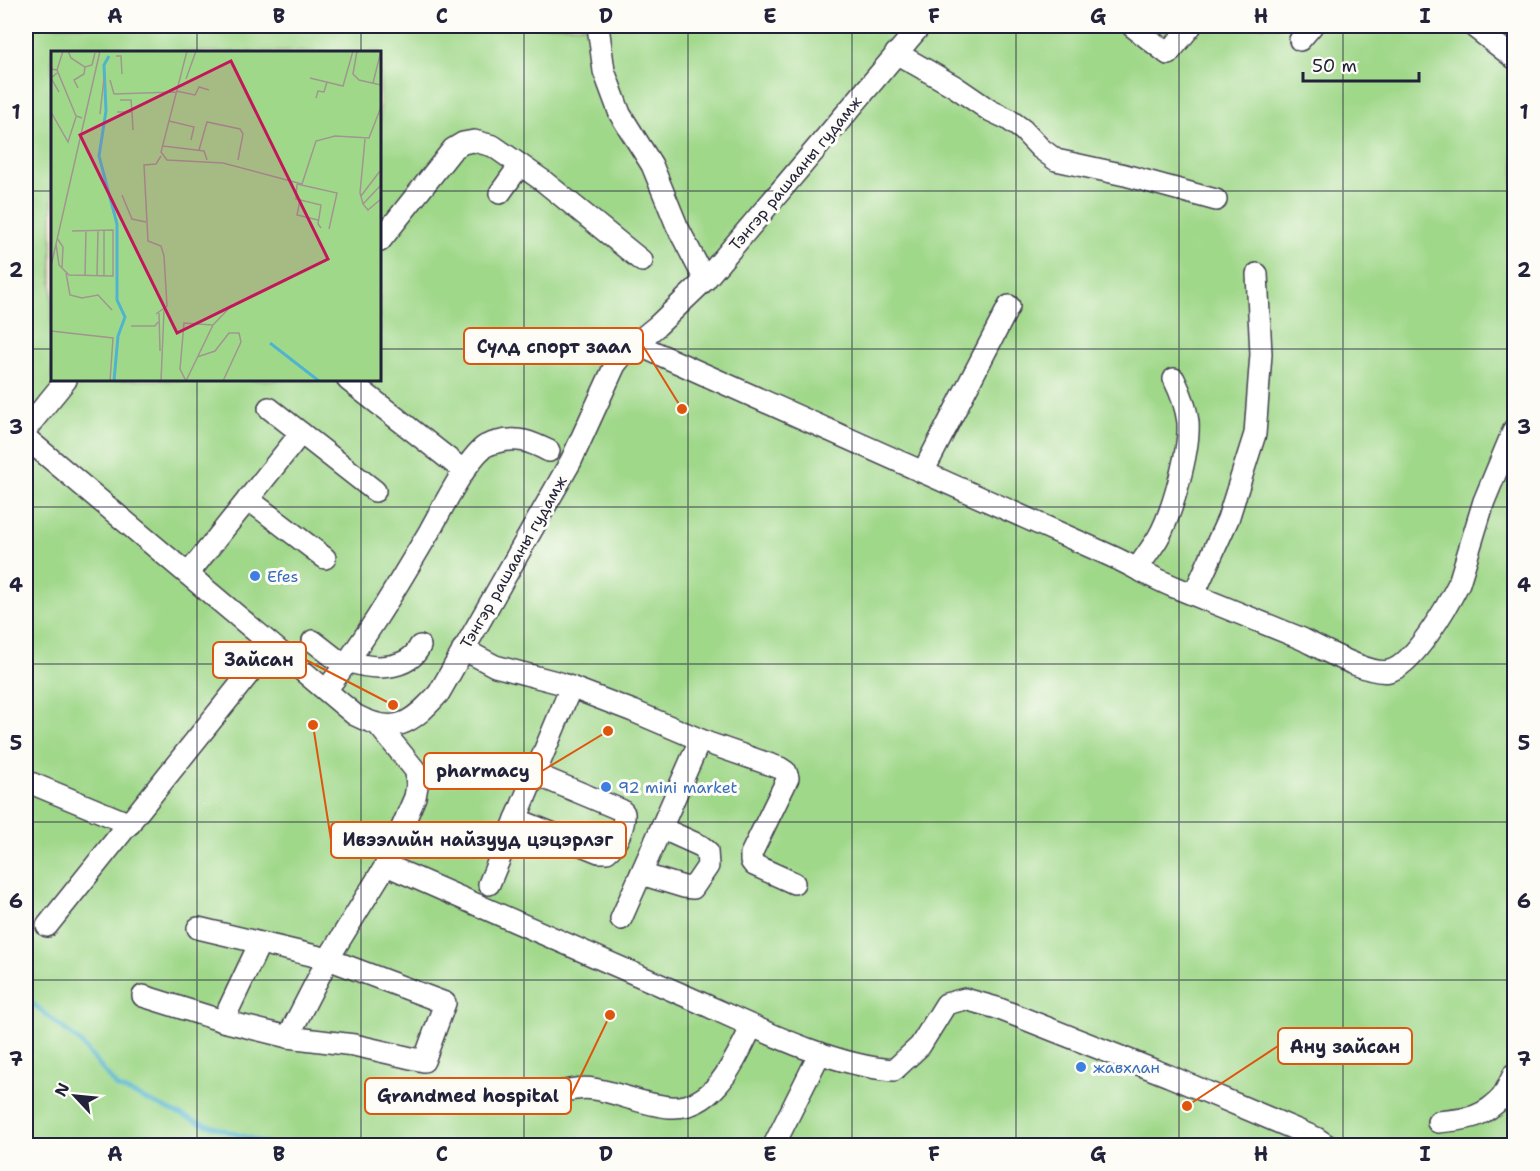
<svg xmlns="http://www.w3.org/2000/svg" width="1540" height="1171" font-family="'Shantell Sans',sans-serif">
	<rect width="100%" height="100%" fill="#fdfcf7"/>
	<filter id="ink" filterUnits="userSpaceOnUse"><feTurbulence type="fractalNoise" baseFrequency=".0167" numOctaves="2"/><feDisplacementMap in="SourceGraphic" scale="12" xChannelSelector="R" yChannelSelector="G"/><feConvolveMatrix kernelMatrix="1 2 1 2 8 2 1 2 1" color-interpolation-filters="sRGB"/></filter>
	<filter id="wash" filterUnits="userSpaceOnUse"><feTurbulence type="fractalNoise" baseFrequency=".008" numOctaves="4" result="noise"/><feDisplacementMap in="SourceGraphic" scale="24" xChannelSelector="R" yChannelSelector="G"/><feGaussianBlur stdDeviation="1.35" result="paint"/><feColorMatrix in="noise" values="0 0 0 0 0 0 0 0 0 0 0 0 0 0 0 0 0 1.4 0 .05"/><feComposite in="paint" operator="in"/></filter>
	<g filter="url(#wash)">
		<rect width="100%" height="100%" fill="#f5e2c9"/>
		<path fill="#a0d88a" stroke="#617d62" stroke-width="1.5" fill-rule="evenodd" d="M 26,26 L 1514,26 L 1514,1145 L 26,1145 ZM 52,52 L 380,52 L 380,380 L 52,380 Z"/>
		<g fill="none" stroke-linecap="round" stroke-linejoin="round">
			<path stroke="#50b4cf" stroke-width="4.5" d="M 26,998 L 80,1042 L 117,1087 L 195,1121 L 274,1146"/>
		</g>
	</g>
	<g filter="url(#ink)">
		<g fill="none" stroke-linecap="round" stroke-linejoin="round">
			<g stroke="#423f50" stroke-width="24">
				<g id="minor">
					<path d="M 598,26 L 604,71 L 620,114 L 652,165 L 677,226 L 705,280"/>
					<path d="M 1132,26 L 1168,54 L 1191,26"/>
					<path d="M 1473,26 L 1514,58"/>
					<path d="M 1300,40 L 1312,26"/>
					<path d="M 896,53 L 954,86 L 989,110 L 1008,119 L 1023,130 L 1040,148 L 1056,160 L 1125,175 L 1216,200"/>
					<path d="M 500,193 L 520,165"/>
					<path d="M 380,241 L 453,149 L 463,143 L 474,141 L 493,146 L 542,180 L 642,261"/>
					<path d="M 636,344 L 1111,556 C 1133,566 1154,579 1177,588 C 1218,605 1259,621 1300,638 C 1319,647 1369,676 1389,671 C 1413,666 1448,605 1459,583 L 1484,501 L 1514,429"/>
					<path d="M 348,380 L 464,471"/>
					<path d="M 269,408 L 301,433"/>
					<path d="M 26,429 L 66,380"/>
					<path d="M 26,438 L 355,715 C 395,736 411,724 439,693 L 571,461 L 615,365 L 624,353 L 657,326 L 705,280 L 920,26"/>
					<path d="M 923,472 L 1009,306"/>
					<path d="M 248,499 L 325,558"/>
					<path d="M 1137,569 C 1144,558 1152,548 1158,538 C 1172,514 1190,450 1188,422 C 1186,406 1181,393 1174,379"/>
					<path d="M 188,574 L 301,433 L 375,491"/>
					<path d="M 1194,594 L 1228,519 L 1255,434 L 1261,354 L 1257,274"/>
					<path d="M 313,641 L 345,666"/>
					<path d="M 463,649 L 495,666 L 560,683 L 633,711 L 708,743 L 780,768 L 786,772 L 788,778 L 751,854 L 751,861 L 754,865 L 794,883"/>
					<path d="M 349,661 C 371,670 408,671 420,646"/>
					<path d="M 326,690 C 365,641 397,586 429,532 C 442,509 465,462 484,447 C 487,445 493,443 497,442 C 518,436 531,442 549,451"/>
					<path d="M 379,726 L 416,771 L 417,786 L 415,797 L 386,865 C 487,909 588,954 690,998 C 749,1024 830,1066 894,1070 L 920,1046 L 946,1004 L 965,999 L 997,1008 L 1169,1076 L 1316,1138 L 1328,1146"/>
					<path d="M 26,781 L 130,824"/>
					<path d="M 516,819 L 599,852 L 607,852 C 617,844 625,825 624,813 L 621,810 L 535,774"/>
					<path d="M 641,874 L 684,887 L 693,888 L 708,866 L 707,851 L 701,846 L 661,828"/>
					<path d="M 489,884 L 571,687"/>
					<path d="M 621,919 L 700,740"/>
					<path d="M 47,926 L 271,646"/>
					<path d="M 198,928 L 328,959 L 445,1003 L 424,1061 L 354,1045 L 288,1037"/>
					<path d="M 143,996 L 223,1021 L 288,1037 L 328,959 L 386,865"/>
					<path d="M 223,1021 L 259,945"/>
					<path d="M 508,1092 C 521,1093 536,1096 549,1094 C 564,1092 578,1086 594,1089 C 619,1093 644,1105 670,1107 C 715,1110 735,1060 752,1026"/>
					<path d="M 1514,1103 L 1503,1096 L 1514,1074"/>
					<path d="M 1438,1122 C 1467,1119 1482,1119 1503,1096"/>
					<path d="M 778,1146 L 775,1143 L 820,1053"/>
				</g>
			</g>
			<use href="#minor" stroke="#fff" stroke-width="21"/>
		</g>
	</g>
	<path fill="none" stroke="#22223b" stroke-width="1.5" stroke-opacity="0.55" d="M 197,26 L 197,52M 361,26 L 361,52M 524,26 L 524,1146M 688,26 L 688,1146M 852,26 L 852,1146M 1016,26 L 1016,1146M 1179,26 L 1179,1146M 1343,26 L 1343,1146M 26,191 L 52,191M 380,191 L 1514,191M 26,349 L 52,349M 380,349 L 1514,349M 197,380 L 197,1146M 361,380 L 361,1146M 26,507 L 1514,507M 26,664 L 1514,664M 26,822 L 1514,822M 26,980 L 1514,980"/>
	<g fill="#3f7fe0" stroke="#fdfcf7" stroke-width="2">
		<circle cx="255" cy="576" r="6"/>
		<circle cx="606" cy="787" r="6"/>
		<circle cx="1081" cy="1067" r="6"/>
	</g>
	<g text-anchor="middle" stroke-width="6" stroke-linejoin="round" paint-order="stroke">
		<g font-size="16" fill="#22223b" stroke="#fdfcf7">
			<text transform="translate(795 173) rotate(-50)" y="6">Тэнгэр рашааны гудамж</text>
			<text transform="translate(513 562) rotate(-60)" y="6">Тэнгэр рашааны гудамж</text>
		</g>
		<g font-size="16" fill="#366cbe" stroke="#fdfcf7" text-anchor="start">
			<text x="267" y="582">Efes</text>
			<text x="618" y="793">92 mini market</text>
			<text x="1093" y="1073">жавхлан</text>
		</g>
	</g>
	<g transform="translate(51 51)">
		<rect width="330" height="330" fill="#f5e2c9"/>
		<path d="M 0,0 L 330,0 L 330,330 L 0,330 Z" fill="#a0d88a"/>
		<path fill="none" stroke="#50b4cf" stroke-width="3" d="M 58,5 L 53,14 L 55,60 L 48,105 L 66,173 L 66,249 L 74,266 L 67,285 L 63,330M 219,292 L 268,330"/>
		<path fill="none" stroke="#a19590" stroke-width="1.5" d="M 17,0 L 20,7 L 34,16 L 33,23 L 23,29 L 27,37M 136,0 L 110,101 L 116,109 L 172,112 L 251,133 L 265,90 L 284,85 L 318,87 L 330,56M 306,0 L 302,23 L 308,29 L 330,34M 65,5 L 70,5 L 71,23M 34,16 L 41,14 L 44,2M 0,18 L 6,19 L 25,65 L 31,67M 6,19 L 12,0M 6,22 L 0,27 L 8,41M 259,27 L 292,35 L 302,0M 135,28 L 145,0M 59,29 L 63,43 L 125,41M 322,32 L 330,0M 125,40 L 144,44 L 148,36 L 158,39M 265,47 L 267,40 L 273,41 L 276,31M 69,49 L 80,49 L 81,61M 0,61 L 17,91 L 25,66M 66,61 L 81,61 L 82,79M 49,63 L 53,27M 118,70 L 143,76 L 140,89M 314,88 L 309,142 L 312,153 L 317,159 L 330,148M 112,95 L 153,100 L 156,109M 148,99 L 156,71 L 189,78 L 192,83 L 187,109M 71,144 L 81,168 L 95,171M 310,145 L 329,120M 249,149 L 246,164 L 267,169M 312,153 L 330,134M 270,177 L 267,173 L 270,154 L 245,148 L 246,133 L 286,142 L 278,178M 6,187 L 12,196 L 11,217M 5,193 L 8,214 L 18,224 L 62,225 L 62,179 L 21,180M 0,215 L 49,0M 15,222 L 19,244 L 31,247 L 47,244 L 61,259M 34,225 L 35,180M 46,225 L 47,179M 53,225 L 53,179M 108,262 L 109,300M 105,263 L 116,255 L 113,205 L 110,195 L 97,190 L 93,114 L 105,113 L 110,105M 80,275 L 104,275 L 107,271M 0,280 L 62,287 L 59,330M 146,306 L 164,300 L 178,282 L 188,282 L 190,291 L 172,330M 110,330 L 113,259M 135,330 L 162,274 L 181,254M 135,330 L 129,318 L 133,272 L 162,274"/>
		<path fill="#c2185b" fill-opacity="0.15" stroke="#c2185b" stroke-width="3" d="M 180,10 L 277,208 L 126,282 L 29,84 Z"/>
		<rect width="330" height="330" fill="none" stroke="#22223b" stroke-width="3"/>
	</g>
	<path fill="none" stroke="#de560e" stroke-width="2" d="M682 409L643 346M393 705L306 660M608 731L542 771M313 725L331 840M1187 1106L1278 1046M610 1015L571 1096"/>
	<g fill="#de560e" stroke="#fdfcf7" stroke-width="2">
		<circle cx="682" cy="409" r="6"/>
		<circle cx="393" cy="705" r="6"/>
		<circle cx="608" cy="731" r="6"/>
		<circle cx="313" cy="725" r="6"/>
		<circle cx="1187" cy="1106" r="6"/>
		<circle cx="610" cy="1015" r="6"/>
	</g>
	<g fill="#fdfcf7" stroke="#de560e" stroke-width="2">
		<rect x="464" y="328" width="179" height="36" rx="6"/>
		<rect x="213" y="642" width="93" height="36" rx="6"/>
		<rect x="424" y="753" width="118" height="36" rx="6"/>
		<rect x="331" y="822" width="295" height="36" rx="6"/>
		<rect x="1278" y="1028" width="134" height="36" rx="6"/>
		<rect x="365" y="1078" width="206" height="36" rx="6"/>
	</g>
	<g font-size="18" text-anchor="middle" font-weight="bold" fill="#22223b">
		<text x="554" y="353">Сүлд спорт заал</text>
		<text x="259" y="666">Зайсан</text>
		<text x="483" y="777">pharmacy</text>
		<text x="478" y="846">Ивээлийн найзууд цэцэрлэг</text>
		<text x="1345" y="1053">Ану зайсан</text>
		<text x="468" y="1102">Grandmed hospital</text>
	</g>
	<rect width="1540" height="1171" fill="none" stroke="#fdfcf7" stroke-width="66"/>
	<g transform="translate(75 1096) rotate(296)" stroke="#fdfcf7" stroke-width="4.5" paint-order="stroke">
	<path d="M0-4.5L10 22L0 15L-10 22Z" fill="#22223b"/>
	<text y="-9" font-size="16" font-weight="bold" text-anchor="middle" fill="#22223b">N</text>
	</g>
	<path d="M1303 72v9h116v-9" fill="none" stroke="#22223b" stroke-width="3"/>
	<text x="1312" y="72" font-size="18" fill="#22223b" stroke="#fdfcf7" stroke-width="4.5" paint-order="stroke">50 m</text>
	<rect x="33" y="33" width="1474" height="1105" fill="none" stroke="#22223b" stroke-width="2"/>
	<g font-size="20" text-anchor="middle" font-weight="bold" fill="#22223b">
		<text x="115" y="23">A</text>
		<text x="279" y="23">B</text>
		<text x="442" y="23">C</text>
		<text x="606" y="23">D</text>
		<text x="770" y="23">E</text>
		<text x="934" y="23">F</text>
		<text x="1098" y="23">G</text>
		<text x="1261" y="23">H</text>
		<text x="1425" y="23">I</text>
		<text x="16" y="119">1</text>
		<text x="1524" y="119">1</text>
		<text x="16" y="277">2</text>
		<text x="1524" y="277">2</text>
		<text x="16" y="434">3</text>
		<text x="1524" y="434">3</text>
		<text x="16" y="592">4</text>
		<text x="1524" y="592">4</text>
		<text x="16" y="750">5</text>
		<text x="1524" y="750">5</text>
		<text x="16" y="908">6</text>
		<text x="1524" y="908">6</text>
		<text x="16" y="1066">7</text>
		<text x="1524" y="1066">7</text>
		<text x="115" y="1161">A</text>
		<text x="279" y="1161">B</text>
		<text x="442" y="1161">C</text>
		<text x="606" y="1161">D</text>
		<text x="770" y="1161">E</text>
		<text x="934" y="1161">F</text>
		<text x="1098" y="1161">G</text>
		<text x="1261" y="1161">H</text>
		<text x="1425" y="1161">I</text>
	</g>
</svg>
